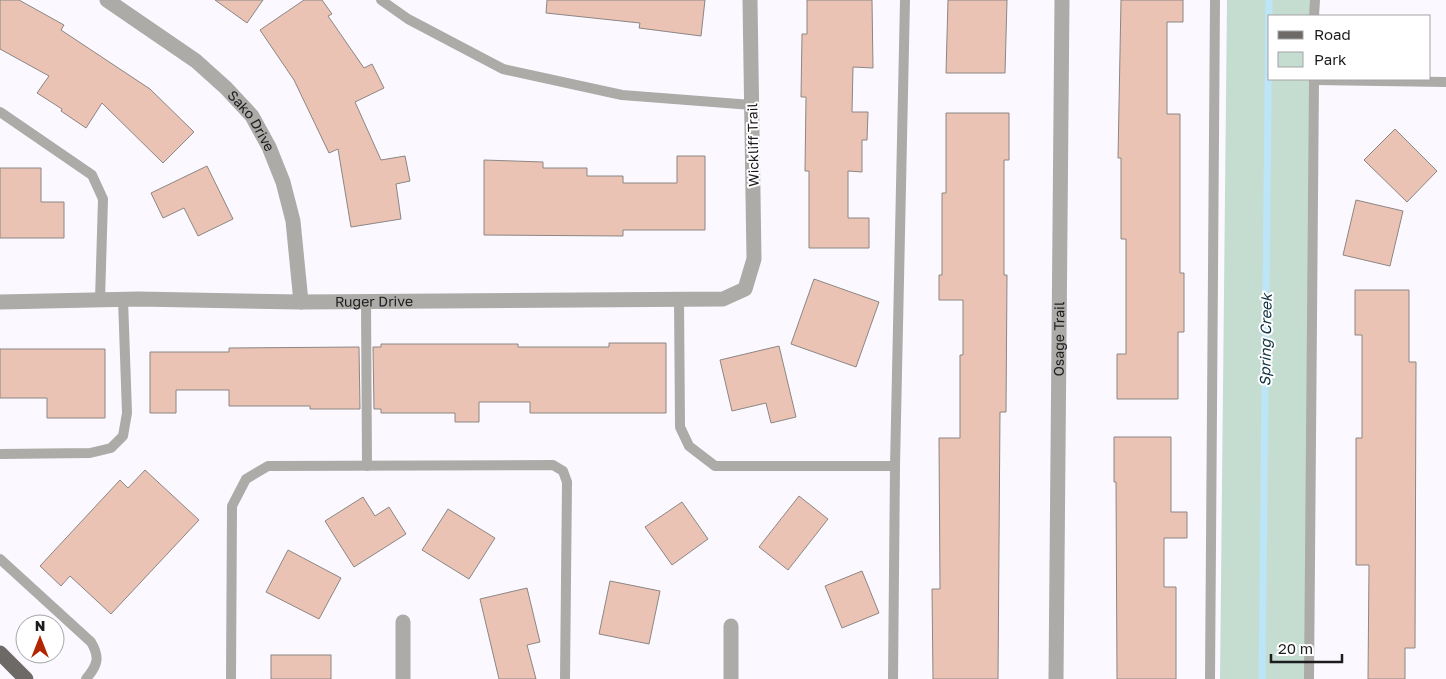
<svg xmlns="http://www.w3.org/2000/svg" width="1446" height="679" font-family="'Golos Text',sans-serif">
	<rect width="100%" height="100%" fill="#fbf9ff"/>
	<path fill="#c5ddd1" d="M 1227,0 L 1310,0 L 1310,16 L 1270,16 L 1270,79 L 1310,79 L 1307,679 L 1220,679 Z"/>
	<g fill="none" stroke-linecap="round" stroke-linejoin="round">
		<path stroke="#bce5f8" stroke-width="7" d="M 1262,679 L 1269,0"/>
	</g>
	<g fill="#eac3b4" stroke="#8c8684">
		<path d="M 0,0 L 19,0 L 64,25 L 61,30 L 150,89 L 194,132 L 163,163 L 102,103 L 86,128 L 61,111 L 62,109 L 37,93 L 49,76 L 0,49 Z"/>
		<path d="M 215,0 L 263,0 L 247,23 Z"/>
		<path d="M 304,0 L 322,0 L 332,14 L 328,16 L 364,68 L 372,64 L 384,88 L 355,102 L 381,160 L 405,156 L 410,181 L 396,184 L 401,219 L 351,227 L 338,149 L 329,153 L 294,80 L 260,30 Z"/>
		<path d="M 547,0 L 705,0 L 701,36 L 639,28 L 640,23 L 546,13 Z"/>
		<path d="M 807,0 L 872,0 L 873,68 L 853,67 L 852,112 L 868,112 L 867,140 L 862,140 L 862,172 L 848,171 L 848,218 L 869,218 L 869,248 L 809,248 L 809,171 L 805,171 L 806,97 L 801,97 L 802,34 L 807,34 Z"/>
		<path d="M 948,0 L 1007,0 L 1005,73 L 946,73 Z"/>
		<path d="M 1121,0 L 1183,0 L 1183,22 L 1167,22 L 1167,114 L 1180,114 L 1180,273 L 1184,273 L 1184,332 L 1178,332 L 1178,399 L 1117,399 L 1117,354 L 1126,354 L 1126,239 L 1121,239 L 1121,158 L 1118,158 Z"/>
		<path d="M 946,113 L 1009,113 L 1009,160 L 1004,160 L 1004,275 L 1007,275 L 1006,412 L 1000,412 L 998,679 L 933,679 L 932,589 L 940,589 L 939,438 L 960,438 L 960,355 L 963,355 L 963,300 L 939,300 L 939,275 L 942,275 L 942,193 L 946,193 Z"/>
		<path d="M 1395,129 L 1437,171 L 1407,202 L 1364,160 Z"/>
		<path d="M 677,156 L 705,156 L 705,230 L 623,230 L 623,236 L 484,235 L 484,160 L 543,162 L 543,168 L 587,168 L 587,176 L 623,176 L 623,183 L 677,183 Z"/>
		<path d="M 207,166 L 233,219 L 198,236 L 184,208 L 163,218 L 151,193 Z"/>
		<path d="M 0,168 L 41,168 L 41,202 L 64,202 L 64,238 L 0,238 Z"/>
		<path d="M 1356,200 L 1403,211 L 1390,266 L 1343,255 Z"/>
		<path d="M 814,279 L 879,302 L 856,367 L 791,344 Z"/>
		<path d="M 1355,290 L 1409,290 L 1409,362 L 1416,362 L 1415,648 L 1405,648 L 1405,679 L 1368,679 L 1369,565 L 1356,565 L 1356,438 L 1362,438 L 1362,335 L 1355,335 Z"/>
		<path d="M 609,343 L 666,343 L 666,413 L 530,413 L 530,402 L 479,402 L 479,422 L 455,422 L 455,413 L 381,413 L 381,409 L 374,409 L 373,347 L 381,347 L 381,344 L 518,344 L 518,347 L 609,347 Z"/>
		<path d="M 779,346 L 796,417 L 771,423 L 766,403 L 732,411 L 720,360 Z"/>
		<path d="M 359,347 L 360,409 L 310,409 L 310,406 L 229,406 L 229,390 L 176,390 L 176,413 L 150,413 L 150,352 L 229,352 L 229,348 Z"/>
		<path d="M 0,349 L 105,349 L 105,418 L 47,418 L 47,398 L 0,398 Z"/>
		<path d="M 1114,437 L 1171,437 L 1171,512 L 1187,512 L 1187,538 L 1164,538 L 1164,587 L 1176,587 L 1176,679 L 1117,679 L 1116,482 L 1114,482 Z"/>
		<path d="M 145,470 L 199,520 L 111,614 L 70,576 L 61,586 L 40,566 L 120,480 L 128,488 Z"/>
		<path d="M 799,496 L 828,519 L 788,570 L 759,547 Z"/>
		<path d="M 363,497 L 375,516 L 389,507 L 406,534 L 354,567 L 325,521 Z"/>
		<path d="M 682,502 L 708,539 L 672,565 L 645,527 Z"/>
		<path d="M 448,509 L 495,538 L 469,579 L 422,550 Z"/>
		<path d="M 288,550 L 341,578 L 319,619 L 266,592 Z"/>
		<path d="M 862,571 L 879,613 L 842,628 L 825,586 Z"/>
		<path d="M 610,581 L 660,591 L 649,644 L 599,634 Z"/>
		<path d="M 527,588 L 540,642 L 527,645 L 536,679 L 499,679 L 480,599 Z"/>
		<rect x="271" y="655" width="60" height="24"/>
	</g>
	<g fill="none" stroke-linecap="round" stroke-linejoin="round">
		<g stroke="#acaba8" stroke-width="10">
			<path d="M 381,0 L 408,19 L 503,69 L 622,95 L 752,105"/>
			<path d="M 1314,16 L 1315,0"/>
			<path d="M 1314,80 L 1446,82"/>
			<path d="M 0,112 L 92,175 L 103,199 L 100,300"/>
			<path d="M 679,299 L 680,427 L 689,446 L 715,466 L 895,466"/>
			<path d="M 366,301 L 367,466"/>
			<path d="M 0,454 L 90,453 L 111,448 L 123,436 L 127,413 L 123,299"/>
			<path d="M 0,559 L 91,642 C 100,657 98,665 86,679"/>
			<path d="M 231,679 L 232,506 L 246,479 L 268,466 L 553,465 L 563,471 L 567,482 L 565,679"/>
			<path d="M 893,679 L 895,466 L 905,0"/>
			<path d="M 1210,679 L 1215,0"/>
			<path d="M 1309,679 L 1314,79"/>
		</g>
		<g stroke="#acaba8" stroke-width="15">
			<path id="s1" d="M 107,0 L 196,61 L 226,88 L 252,116 L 269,147 L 283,182 L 293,221 L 301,302"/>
			<path id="s2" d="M 0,302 L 138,299 L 301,302 L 723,299 L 745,289 L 754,259 L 750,0"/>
			<path d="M 403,622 L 403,679"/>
			<path d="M 731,626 L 731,679"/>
			<path id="s3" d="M 1056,679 L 1062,0"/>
		</g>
		<path stroke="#6d6966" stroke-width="15" d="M 0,653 L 26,679"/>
	</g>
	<g text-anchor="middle" stroke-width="4" stroke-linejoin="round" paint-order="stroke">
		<g font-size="14" fill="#1c1b1d" stroke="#fff">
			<text dy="5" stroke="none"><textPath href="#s1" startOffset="190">Sako Drive</textPath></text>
			<text transform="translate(753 145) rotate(-91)" y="5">Wickliff Trail</text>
			<text dy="5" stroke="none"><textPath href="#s2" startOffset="374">Ruger Drive</textPath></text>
			<text dy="5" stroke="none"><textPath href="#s3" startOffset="340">Osage Trail</textPath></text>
		</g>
		<g font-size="15" font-style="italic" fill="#103342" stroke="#fff">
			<text transform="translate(1266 340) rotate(-89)" y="5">Spring Creek</text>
		</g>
	</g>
	<rect x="1268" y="15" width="162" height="65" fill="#ffffff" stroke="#a4a4a5"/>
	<rect x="1278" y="31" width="25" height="8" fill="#6d6966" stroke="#a4a4a5"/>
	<text x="1314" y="40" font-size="15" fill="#1c1b1d">Road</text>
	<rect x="1278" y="52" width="25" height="15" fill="#c5ddd1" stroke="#a4a4a5"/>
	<text x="1314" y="65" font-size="15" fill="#1c1b1d">Park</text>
	<g transform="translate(40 639)"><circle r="24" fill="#ffffff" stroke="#a4a4a5"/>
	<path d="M0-4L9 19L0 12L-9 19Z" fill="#b12500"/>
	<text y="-8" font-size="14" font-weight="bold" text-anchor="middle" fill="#1c1b1d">N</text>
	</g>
	<path d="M1271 654v8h71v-8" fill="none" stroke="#1c1b1d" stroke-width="2.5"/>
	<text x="1278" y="654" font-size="15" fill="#1c1b1d" stroke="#ffffff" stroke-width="4" paint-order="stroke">20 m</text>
</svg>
